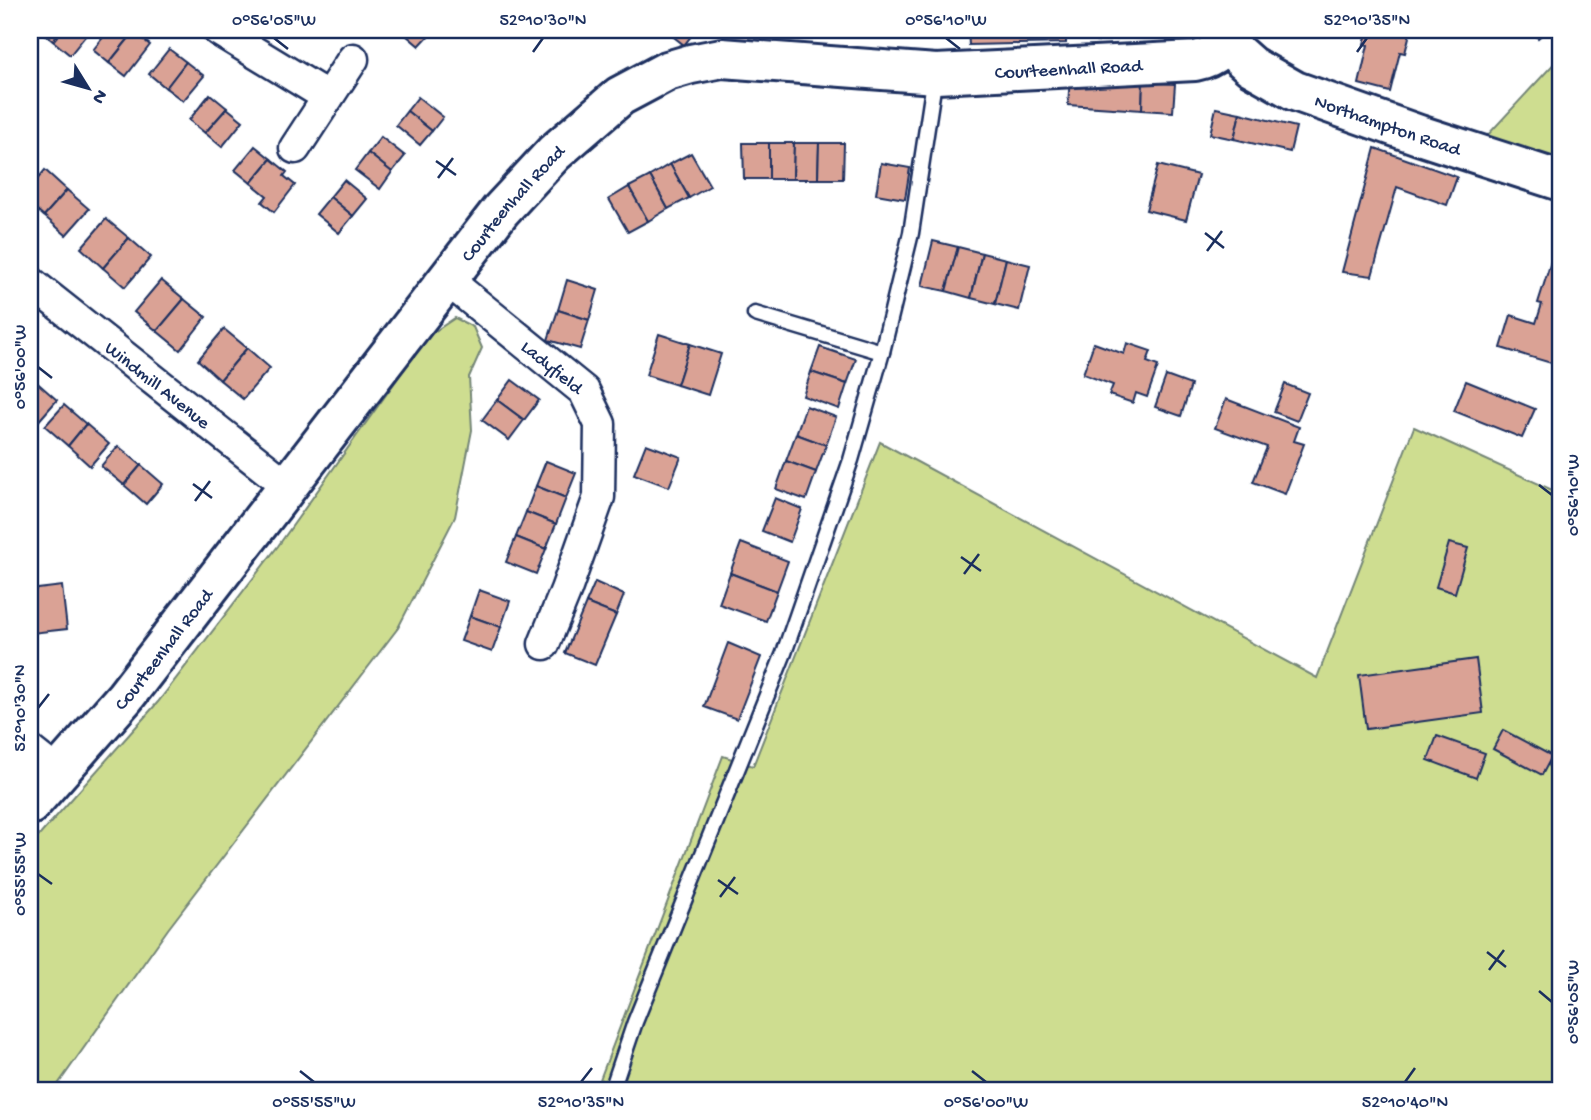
<svg xmlns="http://www.w3.org/2000/svg" width="1591" height="1120" font-family="'Gochi Hand',sans-serif">
	<rect width="100%" height="100%" fill="#fff"/>
	<filter id="ink" filterUnits="userSpaceOnUse"><feTurbulence type="fractalNoise" baseFrequency=".0143" numOctaves="2"/><feDisplacementMap in="SourceGraphic" scale="14" xChannelSelector="R" yChannelSelector="G"/><feConvolveMatrix kernelMatrix="1 2 1 2 8 2 1 2 1" color-interpolation-filters="sRGB"/></filter>
	<g filter="url(#ink)">
		<path fill="#f4e3df" d="M 737,30 L 1113,30 L 729,40 Z"/>
		<g fill="#cedd90" stroke="#748677" stroke-width="2">
			<path d="M 1561,56 L 1561,160 L 1485,138 Z"/>
			<path d="M 455,318 L 473,327 L 482,348 L 469,377 L 472,430 L 455,517 L 398,628 L 168,929 L 54,1090 L 30,1090 L 30,846 L 158,702 L 278,546 L 428,336 Z"/>
			<path d="M 1414,427 L 1561,494 L 1561,1090 L 596,1090 L 723,756 L 753,766 L 880,442 L 1317,678 Z"/>
		</g>
		<g fill="#daa295" stroke="#1b2f5e" stroke-width="2">
			<path d="M 39,30 L 62,30 L 53,41 Z"/>
			<path d="M 62,30 L 90,30 L 70,55 L 53,41 Z"/>
			<path d="M 109,30 L 131,30 L 134,32 L 109,63 L 93,50 Z"/>
			<path d="M 400,30 L 434,30 L 419,46 Z"/>
			<path d="M 665,30 L 696,30 L 684,45 Z"/>
			<path d="M 968,30 L 1066,30 L 1066,43 L 969,45 Z"/>
			<path d="M 1368,30 L 1405,30 L 1405,32 L 1410,33 L 1405,53 L 1400,52 L 1390,92 L 1359,84 L 1368,45 L 1364,44 Z"/>
			<path d="M 1531,30 L 1547,30 L 1538,38 Z"/>
			<path d="M 134,32 L 150,45 L 126,76 L 109,63 Z"/>
			<path d="M 169,49 L 186,62 L 166,88 L 149,74 Z"/>
			<path d="M 186,62 L 204,76 L 183,101 L 166,88 Z"/>
			<path d="M 1070,77 L 1143,82 L 1142,110 L 1068,105 Z"/>
			<path d="M 1143,82 L 1175,84 L 1173,112 L 1142,110 Z"/>
			<path d="M 210,94 L 227,108 L 205,133 L 189,120 Z"/>
			<path d="M 418,97 L 443,117 L 432,131 L 407,111 Z"/>
			<path d="M 227,108 L 243,121 L 222,147 L 205,133 Z"/>
			<path d="M 1216,108 L 1240,113 L 1234,139 L 1210,134 Z"/>
			<path d="M 407,111 L 432,131 L 420,145 L 396,125 Z"/>
			<path d="M 1240,113 L 1296,127 L 1290,152 L 1234,139 Z"/>
			<path d="M 381,137 L 405,156 L 392,172 L 368,153 Z"/>
			<path d="M 743,143 L 769,143 L 769,179 L 744,179 Z"/>
			<path d="M 769,143 L 794,143 L 793,179 L 769,179 Z"/>
			<path d="M 794,143 L 819,143 L 818,179 L 793,179 Z"/>
			<path d="M 819,143 L 844,143 L 843,179 L 818,179 Z"/>
			<path d="M 255,146 L 271,159 L 251,183 L 235,170 Z"/>
			<path d="M 1375,148 L 1457,177 L 1447,205 L 1397,187 L 1372,276 L 1342,272 Z"/>
			<path d="M 368,153 L 392,172 L 380,189 L 355,170 Z"/>
			<path d="M 691,153 L 710,186 L 689,198 L 670,164 Z"/>
			<path d="M 271,159 L 287,172 L 284,176 L 295,185 L 274,212 L 262,202 L 267,196 L 251,183 Z"/>
			<path d="M 881,163 L 910,168 L 905,199 L 876,194 Z"/>
			<path d="M 670,164 L 689,198 L 668,209 L 650,176 Z"/>
			<path d="M 1158,165 L 1198,175 L 1186,220 L 1146,210 Z"/>
			<path d="M 45,170 L 67,190 L 44,216 L 30,204 L 30,188 Z"/>
			<path d="M 650,176 L 668,209 L 648,221 L 629,187 Z"/>
			<path d="M 344,180 L 367,199 L 353,216 L 330,197 Z"/>
			<path d="M 629,187 L 648,221 L 628,232 L 609,199 Z"/>
			<path d="M 67,190 L 89,209 L 66,235 L 44,216 Z"/>
			<path d="M 330,197 L 353,216 L 339,233 L 316,214 Z"/>
			<path d="M 106,219 L 129,238 L 103,268 L 81,248 Z"/>
			<path d="M 129,238 L 151,257 L 125,287 L 103,268 Z"/>
			<path d="M 933,241 L 958,247 L 946,291 L 922,286 Z"/>
			<path d="M 958,247 L 982,253 L 971,298 L 946,291 Z"/>
			<path d="M 1554,252 L 1561,255 L 1561,366 L 1501,348 L 1511,315 L 1536,323 L 1542,304 L 1538,303 Z"/>
			<path d="M 982,253 L 1006,259 L 995,304 L 971,298 Z"/>
			<path d="M 1006,259 L 1030,265 L 1019,310 L 995,304 Z"/>
			<path d="M 161,280 L 184,299 L 157,331 L 134,312 Z"/>
			<path d="M 567,280 L 598,290 L 589,320 L 558,310 Z"/>
			<path d="M 184,299 L 206,317 L 180,350 L 157,331 Z"/>
			<path d="M 558,310 L 589,320 L 580,349 L 548,340 Z"/>
			<path d="M 224,329 L 247,348 L 220,380 L 198,360 Z"/>
			<path d="M 659,334 L 690,344 L 677,385 L 646,375 Z"/>
			<path d="M 1094,343 L 1124,354 L 1127,343 L 1151,351 L 1147,362 L 1158,366 L 1147,397 L 1136,393 L 1133,403 L 1109,395 L 1113,385 L 1083,374 Z"/>
			<path d="M 690,344 L 721,354 L 708,395 L 677,385 Z"/>
			<path d="M 820,347 L 856,359 L 847,384 L 811,372 Z"/>
			<path d="M 247,348 L 270,368 L 243,399 L 220,380 Z"/>
			<path d="M 811,372 L 847,384 L 839,409 L 803,396 Z"/>
			<path d="M 1166,376 L 1191,385 L 1181,416 L 1155,407 Z"/>
			<path d="M 33,379 L 57,400 L 36,424 L 30,419 L 30,383 Z"/>
			<path d="M 512,380 L 539,400 L 524,420 L 497,400 Z"/>
			<path d="M 1466,381 L 1535,409 L 1522,438 L 1454,411 Z"/>
			<path d="M 1285,384 L 1308,393 L 1297,421 L 1274,412 Z"/>
			<path d="M 1226,399 L 1299,427 L 1294,441 L 1304,444 L 1285,494 L 1253,482 L 1267,447 L 1215,428 Z"/>
			<path d="M 497,400 L 524,420 L 509,440 L 482,420 Z"/>
			<path d="M 64,405 L 86,424 L 68,446 L 45,426 Z"/>
			<path d="M 806,406 L 836,417 L 826,445 L 796,434 Z"/>
			<path d="M 86,424 L 109,444 L 90,466 L 68,446 Z"/>
			<path d="M 796,434 L 826,445 L 816,472 L 786,461 Z"/>
			<path d="M 646,444 L 681,457 L 669,487 L 634,474 Z"/>
			<path d="M 118,446 L 141,465 L 124,485 L 101,466 Z"/>
			<path d="M 546,461 L 576,473 L 566,498 L 536,486 Z"/>
			<path d="M 786,461 L 816,472 L 806,500 L 776,489 Z"/>
			<path d="M 141,465 L 163,484 L 146,504 L 124,485 Z"/>
			<path d="M 536,486 L 566,498 L 556,524 L 526,512 Z"/>
			<path d="M 775,498 L 802,509 L 790,542 L 762,531 Z"/>
			<path d="M 526,512 L 556,524 L 546,549 L 516,537 Z"/>
			<path d="M 516,537 L 546,549 L 536,574 L 506,562 Z"/>
			<path d="M 741,543 L 788,561 L 777,591 L 730,573 Z"/>
			<path d="M 1449,543 L 1468,548 L 1455,593 L 1436,587 Z"/>
			<path d="M 730,573 L 777,591 L 766,621 L 719,604 Z"/>
			<path d="M 595,582 L 624,595 L 616,615 L 586,603 Z"/>
			<path d="M 62,586 L 67,629 L 32,633 L 30,590 Z"/>
			<path d="M 479,590 L 510,601 L 501,627 L 470,616 Z"/>
			<path d="M 586,603 L 616,615 L 595,665 L 565,653 Z"/>
			<path d="M 470,616 L 501,627 L 492,652 L 461,641 Z"/>
			<path d="M 728,643 L 761,657 L 737,719 L 704,707 Z"/>
			<path d="M 1476,659 L 1483,713 L 1366,729 L 1359,675 Z"/>
			<path d="M 1503,730 L 1552,756 L 1542,775 L 1493,749 Z"/>
			<path d="M 1437,736 L 1485,753 L 1476,778 L 1428,760 Z"/>
		</g>
		<g fill="none" stroke-linecap="round" stroke-linejoin="round">
			<g stroke="#1b2f5e" stroke-width="19">
				<g id="lane">
					<path d="M 755,314 L 882,352"/>
					<path d="M 612,1090 L 635,1022 L 784,653 L 851,460 L 882,352 L 911,233 L 935,75"/>
				</g>
			</g>
			<g stroke="#1b2f5e" stroke-width="35">
				<g id="street">
					<path d="M 218,30 L 328,97"/>
					<path d="M 295,148 L 353,59"/>
					<path id="s1" d="M 446,279 L 584,391 L 600,424 L 599,497 L 566,590 L 544,644"/>
					<path id="s2" d="M 30,282 L 289,487"/>
					<path d="M 30,751 L 59,774"/>
				</g>
			</g>
			<g stroke="#1b2f5e" stroke-width="44">
				<g id="secondary">
					<path id="s3" d="M 1225,43 L 1251,66 L 1295,91 L 1419,135 L 1561,181"/>
					<path id="s4" d="M 30,805 L 125,697 L 501,210 L 554,153 L 620,96 L 667,71 L 691,64 L 722,58 L 936,74 L 1195,61 C 1214,57 1225,48 1232,30"/>
				</g>
			</g>
			<use href="#lane" stroke="#fff" stroke-width="14"/>
			<use href="#street" stroke="#fff" stroke-width="30"/>
			<use href="#secondary" stroke="#fff" stroke-width="38"/>
		</g>
	</g>
	<path fill="none" stroke="#1b2f5e" stroke-width="2.5" d="M 274,38 L 288,49M 946,38 L 960,49M 533,52 L 543,38M 1357,52 L 1367,38M 436,161 L 456,175M 438,178 L 453,158M 1205,233 L 1224,248M 1207,251 L 1222,231M 38,367 L 52,378M 193,484 L 212,498M 1539,485 L 1552,495M 195,501 L 210,481M 961,557 L 981,571M 964,574 L 979,554M 38,708 L 49,694M 38,874 L 52,884M 718,880 L 738,894M 720,897 L 735,877M 1487,952 L 1506,967M 1489,970 L 1504,950M 1539,991 L 1552,1002M 300,1071 L 314,1082M 972,1071 L 986,1082M 581,1082 L 592,1068M 1405,1082 L 1415,1068"/>
	<g text-anchor="middle" stroke-width="7" stroke-linejoin="round" paint-order="stroke">
		<g font-size="19" fill="#1b2f5e" stroke="#fff">
			<text dy="7" stroke="none"><textPath href="#s4" startOffset="1381">Courteenhall Road</textPath></text>
			<text dy="7" stroke="none"><textPath href="#s3" startOffset="184">Northampton Road</textPath></text>
			<text dy="7" stroke="none"><textPath href="#s4" startOffset="772">Courteenhall Road</textPath></text>
			<text dy="7" stroke="none"><textPath href="#s1" startOffset="138">Ladyfield</textPath></text>
			<text dy="7" stroke="none"><textPath href="#s2" startOffset="164">Windmill Avenue</textPath></text>
			<text dy="7" stroke="none"><textPath href="#s4" startOffset="205">Courteenhall Road</textPath></text>
		</g>
	</g>
	<rect width="1591" height="1120" fill="none" stroke="#fff" stroke-width="77"/>
	<g transform="translate(88 88) rotate(127)" stroke="#ffffff" stroke-width="5" paint-order="stroke">
	<path d="M0-5L12 26L0 18L-12 26Z" fill="#1b2f5e"/>
	<text y="-10" font-size="19" font-weight="bold" text-anchor="middle" fill="#1b2f5e">N</text>
	</g>
	<rect x="38" y="38" width="1514" height="1044" fill="none" stroke="#1b2f5e" stroke-width="2.5"/>
	<g font-size="18" text-anchor="middle" fill="#1b2f5e">
		<text x="274" y="25">0°56'05"W</text>
		<text x="543" y="25">52°10'30"N</text>
		<text x="946" y="25">0°56'10"W</text>
		<text x="1367" y="25">52°10'35"N</text>
		<text transform="translate(19 367) rotate(-90)" y="6">0°56'00"W</text>
		<text transform="translate(1572 495) rotate(-90)" y="6">0°56'10"W</text>
		<text transform="translate(19 708) rotate(-90)" y="6">52°10'30"N</text>
		<text transform="translate(19 874) rotate(-90)" y="6">0°55'55"W</text>
		<text transform="translate(1572 1002) rotate(-90)" y="6">0°56'05"W</text>
		<text x="314" y="1107">0°55'55"W</text>
		<text x="581" y="1107">52°10'35"N</text>
		<text x="986" y="1107">0°56'00"W</text>
		<text x="1405" y="1107">52°10'40"N</text>
	</g>
</svg>
